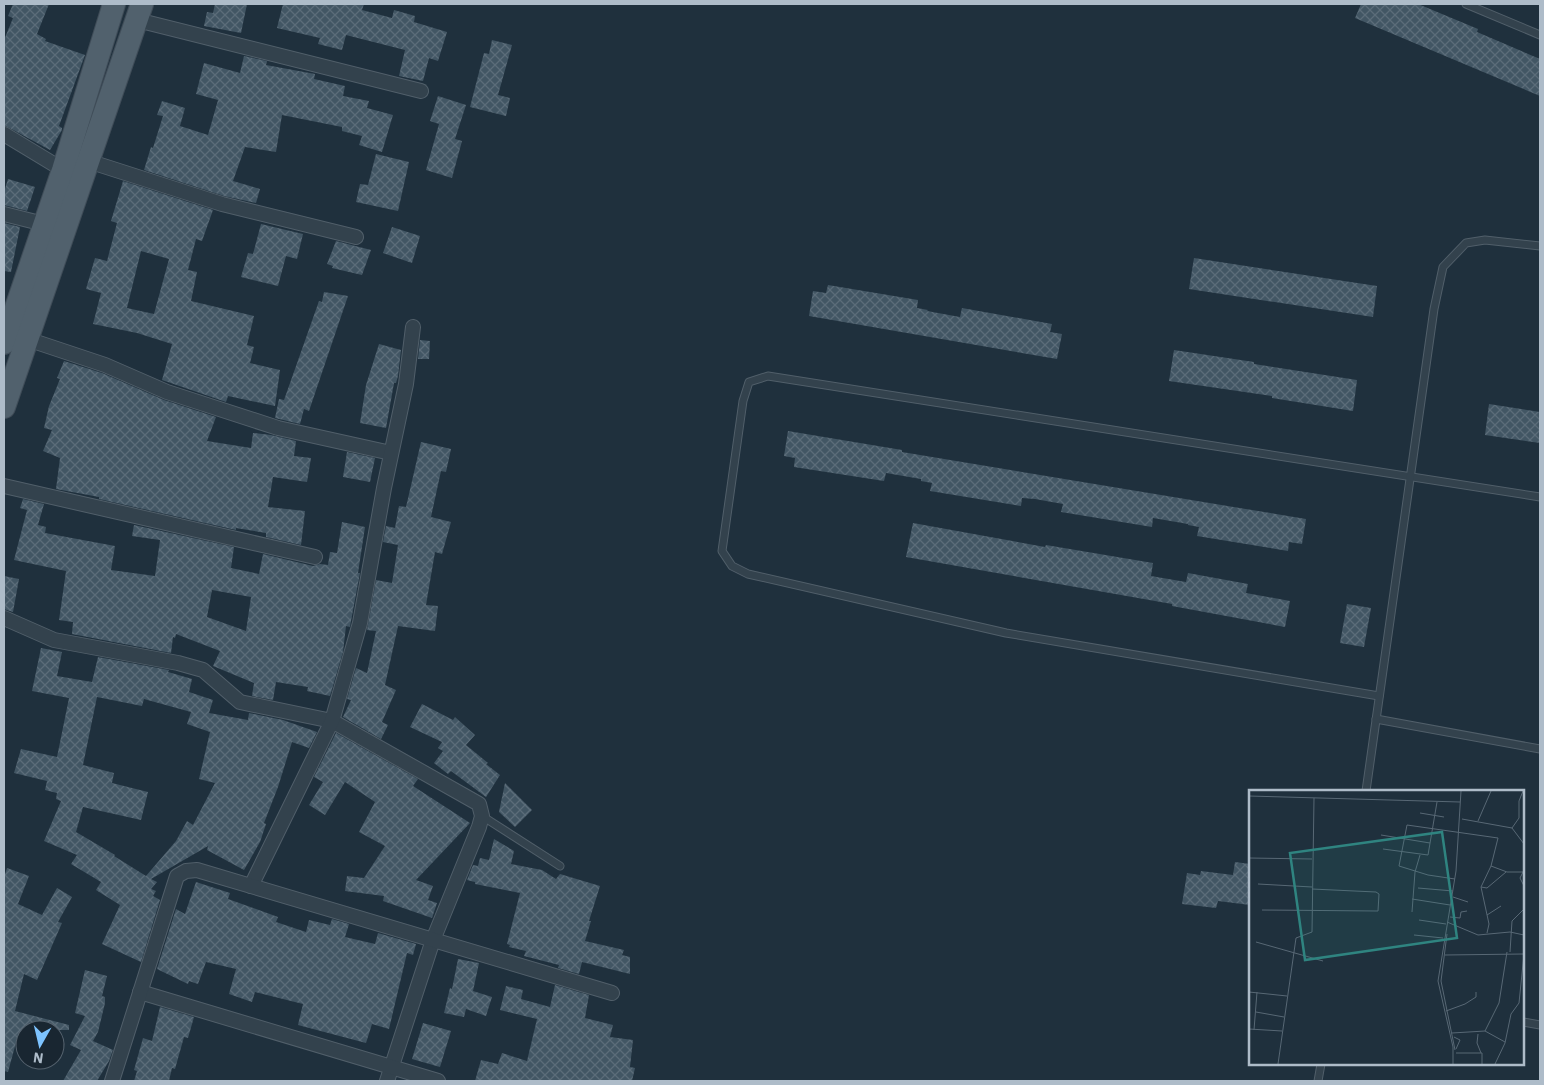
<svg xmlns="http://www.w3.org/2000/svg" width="1544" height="1085" font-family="'IBM Plex Sans',sans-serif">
	<defs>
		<pattern id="building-cross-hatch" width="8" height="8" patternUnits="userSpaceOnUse" patternTransform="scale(1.25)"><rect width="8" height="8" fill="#425664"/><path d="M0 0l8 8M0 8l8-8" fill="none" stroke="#5b6c79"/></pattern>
	</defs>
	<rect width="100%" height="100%" fill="#1f303d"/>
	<g fill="url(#building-cross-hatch)" fill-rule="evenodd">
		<path d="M 13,4 L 49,4 L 37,34 L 46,39 L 45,41 L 85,55 L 59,126 L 62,128 L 62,130 L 50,150 L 4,125 L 4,40 L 13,18 L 8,16 Z"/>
		<path d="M 215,4 L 247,4 L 241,33 L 204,26 L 207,12 L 213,13 Z"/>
		<path d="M 283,4 L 364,4 L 362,10 L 392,18 L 394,10 L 415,16 L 414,22 L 447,32 L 438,61 L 429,58 L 423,81 L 399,76 L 405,50 L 346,35 L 342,50 L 318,44 L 320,38 L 277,28 Z"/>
		<path d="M 1361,4 L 1418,4 L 1478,29 L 1477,32 L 1540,59 L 1540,96 L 1355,18 Z"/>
		<path d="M 492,40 L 512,45 L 498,95 L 510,98 L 506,116 L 470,107 L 484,53 L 489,54 Z"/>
		<path d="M 244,56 L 267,61 L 266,65 L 315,74 L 314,79 L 345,86 L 343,96 L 369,101 L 367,108 L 393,115 L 382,152 L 359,145 L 362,136 L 342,131 L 342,127 L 282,115 L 276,152 L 245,147 L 233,181 L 260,189 L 256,203 L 224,196 L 144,170 L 151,147 L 153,148 L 163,116 L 157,115 L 162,101 L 185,108 L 180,126 L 208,135 L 218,100 L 196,94 L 204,63 L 240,73 Z"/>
		<path d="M 438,96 L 466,105 L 455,139 L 462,141 L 452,178 L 426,170 L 439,124 L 430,121 Z"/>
		<path d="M 376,154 L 409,162 L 398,211 L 356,202 L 360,184 L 368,185 Z"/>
		<path d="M 8,179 L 35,187 L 27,211 L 4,205 L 4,192 Z"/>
		<path d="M 123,181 L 213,210 L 202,241 L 196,239 L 188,270 L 197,272 L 191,301 L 254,316 L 247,345 L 254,347 L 250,363 L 280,370 L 275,406 L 228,396 L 226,402 L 162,380 L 172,344 L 137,333 L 93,324 L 101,293 L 86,289 L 95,258 L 107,261 L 117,223 L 111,221 ZM 141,251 L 169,259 L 154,314 L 127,308 Z"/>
		<path d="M 4,223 L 20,227 L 11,272 L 4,271 Z"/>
		<path d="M 261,224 L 303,234 L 297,259 L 286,256 L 278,286 L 241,277 L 248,253 L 253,254 Z"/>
		<path d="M 392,227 L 420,236 L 412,263 L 383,253 Z"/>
		<path d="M 336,241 L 371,250 L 362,275 L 332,268 L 333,266 L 327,264 Z"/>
		<path d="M 1194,258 L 1377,286 L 1373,317 L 1189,289 Z"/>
		<path d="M 828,285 L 918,300 L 917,308 L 928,310 L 927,311 L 960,317 L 962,308 L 1052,324 L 1050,332 L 1062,334 L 1057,359 L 809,316 L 813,291 L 826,293 Z"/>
		<path d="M 324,292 L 348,296 L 309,411 L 304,409 L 300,424 L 275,418 L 279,399 L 284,400 L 319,301 L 322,302 Z"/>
		<path d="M 420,340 L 430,341 L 429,359 L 418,359 Z"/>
		<path d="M 379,344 L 401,350 L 398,376 L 396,383 L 394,383 L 386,428 L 360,423 L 366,385 Z"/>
		<path d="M 1174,350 L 1254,362 L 1254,364 L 1357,380 L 1353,411 L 1272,398 L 1272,396 L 1169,381 Z"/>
		<path d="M 64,361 L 102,373 L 164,400 L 216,417 L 207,441 L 251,448 L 253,433 L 271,435 L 296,441 L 294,456 L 311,458 L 307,482 L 273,477 L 268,507 L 305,511 L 301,545 L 266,537 L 266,533 L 236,528 L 236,530 L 99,499 L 99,497 L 56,489 L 60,458 L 43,451 L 52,430 L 44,428 L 49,406 L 60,379 L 57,378 Z"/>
		<path d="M 1489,404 L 1540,412 L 1540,443 L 1485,435 Z"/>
		<path d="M 788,431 L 902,450 L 902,452 L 1306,519 L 1302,544 L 1289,542 L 1288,551 L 1197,536 L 1199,527 L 1188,525 L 1188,524 L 1153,518 L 1152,527 L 1061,512 L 1063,504 L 1035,499 L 1022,498 L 1021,506 L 930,491 L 932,483 L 921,481 L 921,479 L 886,473 L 884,481 L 794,467 L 795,458 L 784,456 Z"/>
		<path d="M 421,442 L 451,449 L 446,472 L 441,471 L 431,517 L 451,522 L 442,554 L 435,552 L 426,605 L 438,606 L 435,631 L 398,626 L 385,685 L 396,690 L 382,722 L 388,725 L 381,739 L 343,717 L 351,700 L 347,699 L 356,668 L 367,673 L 376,631 L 367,630 L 376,580 L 392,583 L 398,545 L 383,542 L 386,526 L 395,528 L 399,506 L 406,507 Z"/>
		<path d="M 347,452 L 375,458 L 370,482 L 343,477 Z"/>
		<path d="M 23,499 L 44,504 L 38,525 L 46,527 L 45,533 L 115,546 L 111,570 L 155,576 L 160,540 L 132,536 L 134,525 L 234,547 L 231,568 L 259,574 L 263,554 L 313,566 L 320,564 L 328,565 L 330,552 L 337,553 L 342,522 L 365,527 L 358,573 L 360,573 L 351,621 L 350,627 L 346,626 L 343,652 L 330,696 L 307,691 L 308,687 L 276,682 L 273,700 L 252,696 L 254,683 L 213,666 L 220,651 L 176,634 L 175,638 L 173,637 L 171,653 L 72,634 L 73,622 L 59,620 L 66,571 L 14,560 L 27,510 L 20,508 ZM 212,590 L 251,597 L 246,631 L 207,617 Z"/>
		<path d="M 913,523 L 1045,547 L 1046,545 L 1153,563 L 1151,576 L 1186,582 L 1188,573 L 1248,584 L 1246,593 L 1290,601 L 1285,627 L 1172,606 L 1172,604 L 906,557 Z"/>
		<path d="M 4,576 L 19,579 L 13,612 L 4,609 Z"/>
		<path d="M 1347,604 L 1371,608 L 1364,647 L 1340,643 Z"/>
		<path d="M 41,648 L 62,652 L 57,676 L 92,682 L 98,657 L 169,670 L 168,672 L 192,679 L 189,692 L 213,700 L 209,713 L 248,720 L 249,713 L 283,720 L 317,732 L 309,748 L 292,742 L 278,787 L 264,823 L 266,824 L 260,842 L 244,870 L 207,850 L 208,846 L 151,879 L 157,882 L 151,889 L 156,891 L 153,896 L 160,900 L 141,962 L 102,944 L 120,905 L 96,890 L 101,882 L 71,864 L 77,855 L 44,841 L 61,801 L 56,799 L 57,793 L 45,790 L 47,781 L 14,773 L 21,749 L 57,757 L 69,698 L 32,691 ZM 97,697 L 142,706 L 144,699 L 191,712 L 187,724 L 210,732 L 199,779 L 215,783 L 193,825 L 187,821 L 176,841 L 146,876 L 114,856 L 115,855 L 76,832 L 83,807 L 141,820 L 148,792 L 112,783 L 114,773 L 83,765 Z"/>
		<path d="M 422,704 L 453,720 L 455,717 L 475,735 L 466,745 L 488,763 L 486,764 L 500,775 L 486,797 L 451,771 L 448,774 L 434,763 L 443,751 L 438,748 L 442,742 L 410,727 Z"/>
		<path d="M 336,733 L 418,779 L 413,786 L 470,823 L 416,880 L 433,886 L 428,900 L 437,903 L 432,918 L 383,901 L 384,896 L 345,891 L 347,876 L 364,878 L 385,846 L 359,832 L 375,802 L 345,782 L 325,815 L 309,805 L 323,782 L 314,777 Z"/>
		<path d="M 505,783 L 532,810 L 515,827 L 499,812 Z"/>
		<path d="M 494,839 L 514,851 L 511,864 L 542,870 L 556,879 L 560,874 L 600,886 L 589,921 L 591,921 L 585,941 L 624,950 L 622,955 L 630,957 L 630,974 L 582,962 L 579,974 L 558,968 L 559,965 L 524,956 L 526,951 L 509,947 L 510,945 L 507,944 L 520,893 L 475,884 L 475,882 L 467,880 L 473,865 L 478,866 L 480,858 L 489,860 Z"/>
		<path d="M 1235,862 L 1250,864 L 1250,905 L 1218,901 L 1216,908 L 1182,904 L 1187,873 L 1200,875 L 1201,871 L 1233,875 Z"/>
		<path d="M 7,868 L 29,876 L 18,904 L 42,915 L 57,888 L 72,897 L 58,922 L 62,923 L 37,980 L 24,974 L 15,1011 L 69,1025 L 69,1030 L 25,1030 L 25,1041 L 17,1039 L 8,1072 L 4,1071 L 4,877 Z"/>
		<path d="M 196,882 L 230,893 L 228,899 L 278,917 L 276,922 L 306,932 L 309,920 L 330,925 L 332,919 L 349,924 L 345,937 L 375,944 L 378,933 L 416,944 L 413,955 L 407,953 L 389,1029 L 372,1024 L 366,1043 L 298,1025 L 303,1004 L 255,992 L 252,1002 L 229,994 L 236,969 L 206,962 L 198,984 L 189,981 L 188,984 L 157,969 L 176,909 L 185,914 Z"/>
		<path d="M 458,959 L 479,963 L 473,991 L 492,997 L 486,1016 L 466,1009 L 464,1017 L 444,1013 L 450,988 L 452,989 Z"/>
		<path d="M 85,970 L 107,976 L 102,996 L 105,997 L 105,1003 L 98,1032 L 93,1041 L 113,1050 L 109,1061 L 97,1081 L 63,1081 L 81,1050 L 70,1045 L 85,1016 L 75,1013 Z"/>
		<path d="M 555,985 L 589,995 L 585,1018 L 613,1025 L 610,1037 L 633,1040 L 630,1067 L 635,1068 L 632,1081 L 475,1081 L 481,1060 L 498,1064 L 502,1053 L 527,1061 L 537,1019 L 500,1010 L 506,986 L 523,990 L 521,999 L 550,1007 Z"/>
		<path d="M 160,1007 L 194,1017 L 188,1038 L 184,1037 L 175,1069 L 172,1068 L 169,1081 L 134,1081 L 137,1071 L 134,1070 L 143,1038 L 152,1041 Z"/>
		<path d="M 423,1023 L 451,1031 L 440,1067 L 412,1059 Z"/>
	</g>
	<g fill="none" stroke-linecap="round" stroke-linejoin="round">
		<g stroke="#515f6a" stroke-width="9">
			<g id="lane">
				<path d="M 1466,4 L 1540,35"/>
				<path d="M 1379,696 L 1006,633 L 748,574 L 732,566 L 722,551 L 743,401 L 749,382 L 768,376 L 1540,497"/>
				<path d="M 1376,719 L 1540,749"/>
				<path d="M 1366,791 L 1434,309 L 1443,267 L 1466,243 L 1485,240 L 1540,246"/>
				<path d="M 482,816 L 560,866"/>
				<path d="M 1523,1022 L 1540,1025"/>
				<path d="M 1318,1081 L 1321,1064"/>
			</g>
		</g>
		<g stroke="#515f6a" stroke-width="16">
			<g id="street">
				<path d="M 137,20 L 421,91"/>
				<path d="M 4,134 L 70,174"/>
				<path d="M 88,161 L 222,204 L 356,237"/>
				<path d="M 4,214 L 44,224"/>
				<path d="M 27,339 L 105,365 L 167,392 L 278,428 L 391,453"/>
				<path d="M 4,486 L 315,557"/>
				<path d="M 4,618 L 54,640 L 178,663 L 203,670 L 240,702 L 332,721 L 479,804 L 482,816 L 479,827 L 433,940 L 387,1081"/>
				<path d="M 251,886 L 332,721 L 360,623 L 384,488 L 406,384 L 413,327"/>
				<path d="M 140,992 L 438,1081"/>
				<path d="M 112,1081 L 177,876 L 186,871 L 197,870 L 612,993"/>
			</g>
		</g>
		<g stroke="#404d59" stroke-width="24">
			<g id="primary">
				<path d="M 4,343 L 63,170 L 114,4"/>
				<path d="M 4,407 L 142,4"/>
			</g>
		</g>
		<use href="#lane" stroke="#33424d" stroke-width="7"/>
		<use href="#street" stroke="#33424d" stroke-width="14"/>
		<use href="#primary" stroke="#51616d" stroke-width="22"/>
	</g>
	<g transform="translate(1249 790)">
		<rect width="275" height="275" fill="#1f303d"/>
		<path fill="none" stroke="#586875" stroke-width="1" d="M 0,6 L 211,12M 171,23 L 195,27M 213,29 L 263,38 L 270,28 L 270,11 L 274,1M 229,31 L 242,1M 263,38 L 275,54M 132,45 L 181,53M 134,59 L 179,65 L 188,12M 0,68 L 63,69M 242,76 L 258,82 L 274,82M 275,80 L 271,88 L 275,96M 206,89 L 179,85 L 150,76 L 158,35 L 249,48 L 242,76 L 232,97 L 240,134 L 238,143M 9,94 L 63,97M 232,97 L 238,98 L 257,82M 169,98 L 204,101M 204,107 L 219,112M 163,109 L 201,115M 13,120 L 129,121 L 130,104 L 127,102 L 63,99M 163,122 L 166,82 L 171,65M 238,125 L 252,116M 201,127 L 211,128 L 212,122 L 218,121M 170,130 L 197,134M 198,132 L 229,145 L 261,142 L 275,145M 198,144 L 192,191 L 206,260M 165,145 L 194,148M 7,152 L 74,171M 261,162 L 263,131 L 275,119M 196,165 L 274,164M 0,202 L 38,206M 197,221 L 216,214 L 227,207 L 227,202M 7,222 L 35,227M 0,239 L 33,241M 5,240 L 8,202M 236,241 L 256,252M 203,243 L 236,241 L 250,213 L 258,162M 229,244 L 228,253 L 232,263M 205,247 L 211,250 L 207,259M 207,263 L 233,263 L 233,274M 29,274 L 47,148 L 63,142 L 65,8M 204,274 L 204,257 L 189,191 L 207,81 L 212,1M 246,274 L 256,253 L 262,224 L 270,213 L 275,164"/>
		<path fill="#2f8480" fill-opacity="0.15" stroke="#2f8480" stroke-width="2.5" d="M 193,42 L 208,148 L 56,170 L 41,63 Z"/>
		<rect width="275" height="275" fill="none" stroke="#aebcc9" stroke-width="2.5"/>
	</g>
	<rect width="1544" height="1085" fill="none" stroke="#aebcc9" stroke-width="10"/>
	<g transform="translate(40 1045) rotate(188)"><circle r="24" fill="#192631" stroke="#55626e"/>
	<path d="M0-4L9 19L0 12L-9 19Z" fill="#7dc3ff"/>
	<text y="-8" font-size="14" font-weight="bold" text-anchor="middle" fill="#aebcc9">N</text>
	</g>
</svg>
